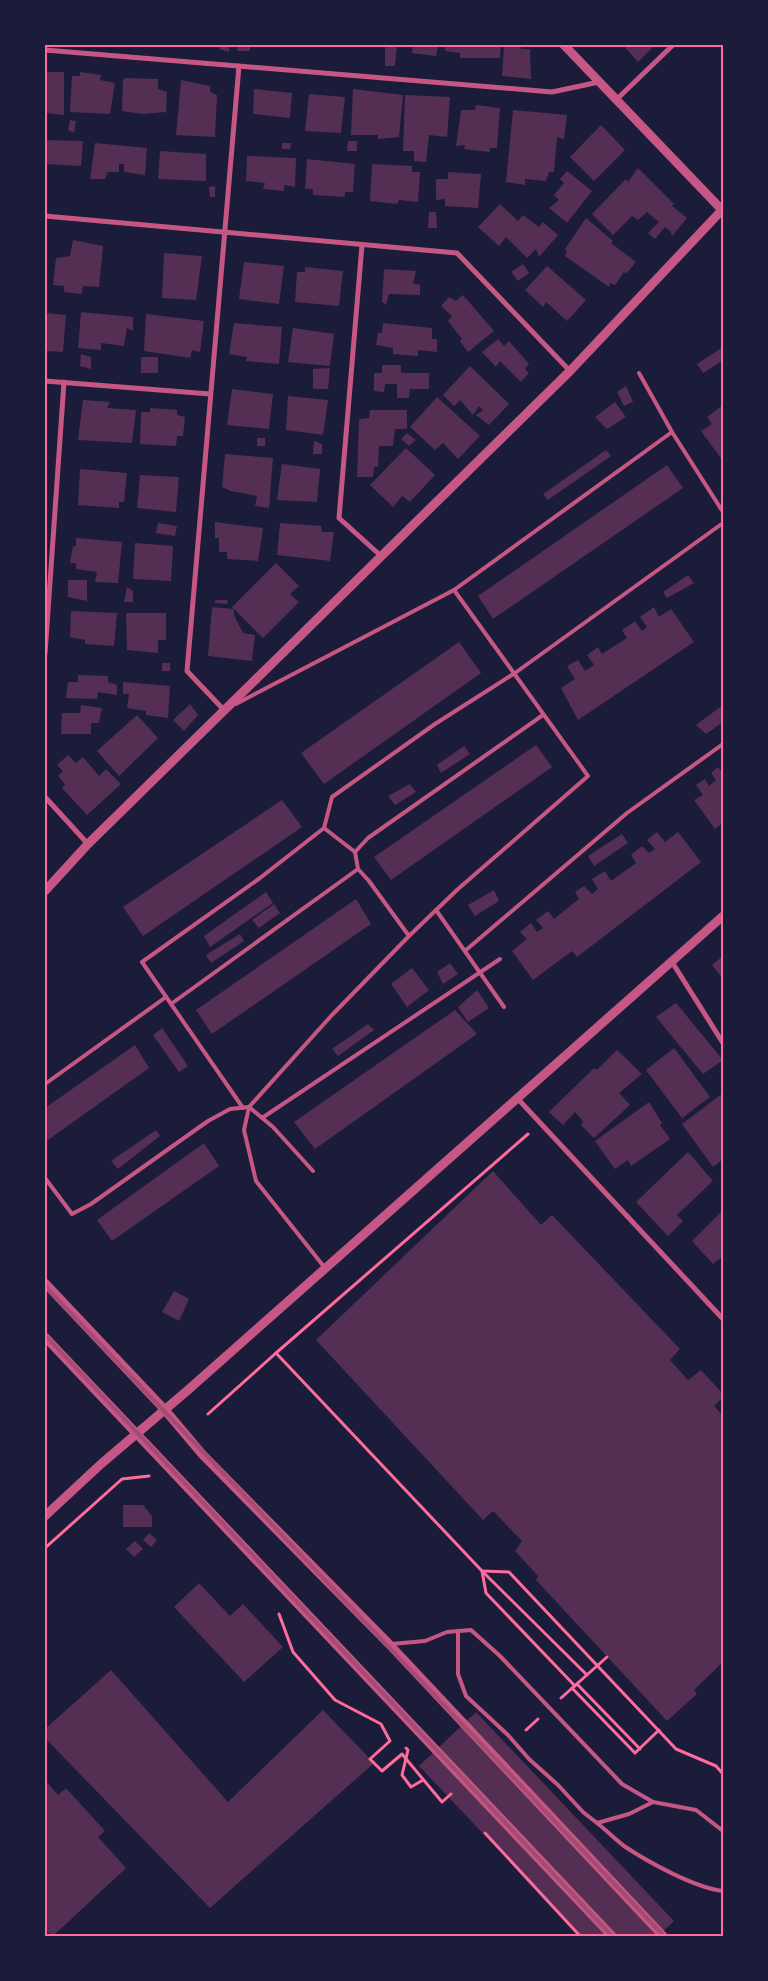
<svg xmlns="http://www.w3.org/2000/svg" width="768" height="1981" font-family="Cabin,sans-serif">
	<rect width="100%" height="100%" fill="#1b1b3a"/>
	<g fill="#542f53">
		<path d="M 219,45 L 229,45 L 229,52 L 219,49 Z"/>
		<path d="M 238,45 L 250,45 L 250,51 L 237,51 Z"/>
		<path d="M 385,45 L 397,45 L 395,66 L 385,66 Z"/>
		<path d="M 413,45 L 438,45 L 436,56 L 412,53 Z"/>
		<path d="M 445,45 L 501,45 L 500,58 L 460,58 L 460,53 L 445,51 Z"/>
		<path d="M 504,45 L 521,45 L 521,49 L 530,49 L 531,79 L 502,76 Z"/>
		<path d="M 623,45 L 655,45 L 638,62 Z"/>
		<path d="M 45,72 L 64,72 L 64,115 L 45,113 Z"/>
		<path d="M 80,72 L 101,75 L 100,80 L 115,83 L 110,114 L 70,112 L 72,76 L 80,76 Z"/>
		<path d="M 124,78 L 158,79 L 158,89 L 167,92 L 166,112 L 142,114 L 122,111 L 123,80 Z"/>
		<path d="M 181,80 L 210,86 L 210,92 L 217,95 L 215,137 L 176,135 Z"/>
		<path d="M 254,89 L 292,93 L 290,118 L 253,114 Z"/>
		<path d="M 353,89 L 403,95 L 399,137 L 378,139 L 378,135 L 351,135 Z"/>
		<path d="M 309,94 L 345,97 L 341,133 L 305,131 Z"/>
		<path d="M 405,95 L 450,97 L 447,137 L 429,135 L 426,162 L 414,161 L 414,151 L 403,151 Z"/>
		<path d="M 476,105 L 500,108 L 497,148 L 490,148 L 490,152 L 464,149 L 465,145 L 456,146 L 461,110 L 475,110 Z"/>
		<path d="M 513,110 L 567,115 L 564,139 L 557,137 L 554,172 L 549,172 L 546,181 L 525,179 L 525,185 L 506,182 Z"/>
		<path d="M 70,120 L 76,121 L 74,133 L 68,130 Z"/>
		<path d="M 601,125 L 625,150 L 594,181 L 570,157 Z"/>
		<path d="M 45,140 L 83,141 L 81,166 L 45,164 Z"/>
		<path d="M 348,141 L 357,141 L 357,151 L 347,151 Z"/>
		<path d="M 95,143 L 147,148 L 145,175 L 124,172 L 124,164 L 119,164 L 119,172 L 108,172 L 105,179 L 90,179 Z"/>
		<path d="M 282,143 L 291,143 L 290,149 L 282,149 Z"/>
		<path d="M 160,151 L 206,154 L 206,181 L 158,179 Z"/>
		<path d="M 247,156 L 296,158 L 295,187 L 284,185 L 284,191 L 263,189 L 265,183 L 246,181 Z"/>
		<path d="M 307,159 L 355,164 L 353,192 L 345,192 L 345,197 L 313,195 L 313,189 L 305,189 Z"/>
		<path d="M 372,164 L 412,166 L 412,172 L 420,172 L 418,202 L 399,200 L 397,204 L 370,201 Z"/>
		<path d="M 638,168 L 674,204 L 672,206 L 687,218 L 672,236 L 670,231 L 665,227 L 655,239 L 648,233 L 659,222 L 647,212 L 638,220 L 632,216 L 613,235 L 592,214 L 626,179 L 628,182 Z"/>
		<path d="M 567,171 L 592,191 L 567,223 L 549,208 L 559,200 L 554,195 L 564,183 L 560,179 Z"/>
		<path d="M 448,172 L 481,174 L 478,208 L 445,206 L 445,199 L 436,200 L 436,179 L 448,179 Z"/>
		<path d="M 215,186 L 215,197 L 210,197 L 209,187 Z"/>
		<path d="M 500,204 L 518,221 L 523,215 L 539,227 L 543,222 L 558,235 L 539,257 L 536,249 L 527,258 L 506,237 L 499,246 L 478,227 Z"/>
		<path d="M 429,212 L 436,212 L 437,228 L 428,228 Z"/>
		<path d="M 586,218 L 613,241 L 611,243 L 636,262 L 626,274 L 624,272 L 615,285 L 610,283 L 609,287 L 565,256 L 567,252 L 565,249 Z"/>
		<path d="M 73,240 L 103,246 L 99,287 L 83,286 L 82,294 L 64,292 L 64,286 L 53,285 L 56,258 L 70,256 Z"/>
		<path d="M 164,253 L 202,256 L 196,300 L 162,298 Z"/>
		<path d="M 244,262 L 284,266 L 279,304 L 239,299 Z"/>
		<path d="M 523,264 L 529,273 L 518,281 L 511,272 Z"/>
		<path d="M 547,266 L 586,300 L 567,321 L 546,302 L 543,307 L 525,290 Z"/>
		<path d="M 305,267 L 343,271 L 339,306 L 295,302 L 297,272 L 305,272 Z"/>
		<path d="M 384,269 L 416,271 L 413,283 L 420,285 L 420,295 L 389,294 L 386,305 L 382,302 Z"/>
		<path d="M 463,295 L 494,331 L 468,352 L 460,341 L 462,339 L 448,321 L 452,316 L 441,306 L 449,297 L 456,301 Z"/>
		<path d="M 81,312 L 133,317 L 133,331 L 127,328 L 124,346 L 101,343 L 101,350 L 78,348 Z"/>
		<path d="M 45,313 L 66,315 L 63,352 L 45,351 Z"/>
		<path d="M 146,314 L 204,321 L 200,352 L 192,350 L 190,358 L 144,351 Z"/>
		<path d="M 234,323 L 282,327 L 279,364 L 246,361 L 247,357 L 229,354 Z"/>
		<path d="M 383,323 L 432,328 L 432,339 L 437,339 L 437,352 L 418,350 L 418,356 L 393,354 L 393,348 L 376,345 L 378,333 L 382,333 Z"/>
		<path d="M 293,328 L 334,334 L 330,366 L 288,362 Z"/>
		<path d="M 498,339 L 504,346 L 509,341 L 529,364 L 525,369 L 529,373 L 521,382 L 500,361 L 496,367 L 482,352 Z"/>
		<path d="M 723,347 L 723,360 L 703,373 L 697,364 Z"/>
		<path d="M 81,354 L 91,357 L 91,369 L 80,366 Z"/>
		<rect x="141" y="357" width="17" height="16"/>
		<path d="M 382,365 L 401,365 L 401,373 L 429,373 L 429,389 L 410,389 L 409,398 L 397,398 L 397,384 L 385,384 L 384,392 L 374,391 L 374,373 L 382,373 Z"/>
		<path d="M 470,366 L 509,404 L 489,425 L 476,415 L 483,410 L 479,406 L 473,415 L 460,400 L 454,406 L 443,395 Z"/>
		<path d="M 330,368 L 328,389 L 313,389 L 313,369 Z"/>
		<path d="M 626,386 L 633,402 L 624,406 L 617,392 Z"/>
		<path d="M 232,389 L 273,394 L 269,429 L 227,425 Z"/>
		<path d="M 288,396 L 328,400 L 323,435 L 286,430 Z"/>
		<path d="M 437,397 L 480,436 L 458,459 L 443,443 L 435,450 L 410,427 Z"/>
		<path d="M 83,400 L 110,402 L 107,408 L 136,410 L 132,443 L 78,440 Z"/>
		<path d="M 615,402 L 626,417 L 607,429 L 595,417 Z"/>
		<path d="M 723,405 L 723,461 L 701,431 L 712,424 L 707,417 Z"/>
		<path d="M 150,408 L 177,410 L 177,415 L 185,417 L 183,436 L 177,436 L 176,446 L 140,444 L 141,412 L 150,412 Z"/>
		<path d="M 370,410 L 407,410 L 407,429 L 395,429 L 393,446 L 379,446 L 378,467 L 374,467 L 373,477 L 357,477 L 359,419 L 369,418 Z"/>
		<path d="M 407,433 L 416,440 L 409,446 L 401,439 Z"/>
		<rect x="257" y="438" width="8" height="8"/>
		<path d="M 314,441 L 322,444 L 322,454 L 313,454 Z"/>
		<path d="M 406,448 L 435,475 L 410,502 L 402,496 L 393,507 L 370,485 Z"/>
		<path d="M 606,450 L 611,456 L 548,500 L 543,494 Z"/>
		<path d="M 225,454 L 273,458 L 269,508 L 255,506 L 257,496 L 231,491 L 222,487 Z"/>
		<path d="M 282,464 L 320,469 L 317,502 L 277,500 Z"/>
		<path d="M 667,465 L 683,488 L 493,619 L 478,596 Z"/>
		<path d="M 80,469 L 127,473 L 124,502 L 119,502 L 119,508 L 78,505 Z"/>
		<path d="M 140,475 L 179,477 L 176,512 L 137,508 Z"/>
		<path d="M 215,522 L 263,528 L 258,561 L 227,559 L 227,552 L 219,552 L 219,538 L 215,538 Z"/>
		<path d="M 158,523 L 177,526 L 175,536 L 156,533 Z"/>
		<path d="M 280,523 L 321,526 L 322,532 L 334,532 L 330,561 L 277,555 Z"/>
		<path d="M 76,538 L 122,542 L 118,583 L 95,582 L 97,572 L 76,569 L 76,563 L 70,563 L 73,546 L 76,546 Z"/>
		<path d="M 135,543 L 173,546 L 171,581 L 133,579 Z"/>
		<path d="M 276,563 L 299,586 L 290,594 L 299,602 L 263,638 L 234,609 L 234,615 L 243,633 L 255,635 L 252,661 L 208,656 L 212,607 L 234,609 L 232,607 Z"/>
		<path d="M 688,575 L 694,583 L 667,598 L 663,592 Z"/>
		<path d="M 68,580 L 87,580 L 87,601 L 68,597 Z"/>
		<path d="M 127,587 L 133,591 L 133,602 L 124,602 Z"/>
		<path d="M 215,600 L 227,600 L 228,604 L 215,603 Z"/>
		<path d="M 654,607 L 659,617 L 671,609 L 694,642 L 578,720 L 561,688 L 575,679 L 567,666 L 578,660 L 585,671 L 594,665 L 587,655 L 598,647 L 602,654 L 627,638 L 622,630 L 635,621 L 642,631 L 647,627 L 640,617 Z"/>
		<path d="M 71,611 L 117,613 L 114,646 L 85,644 L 85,640 L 70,637 Z"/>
		<path d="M 126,613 L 166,613 L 166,640 L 158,640 L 158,653 L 127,650 Z"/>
		<path d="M 459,642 L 481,673 L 324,784 L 301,753 Z"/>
		<rect x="162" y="663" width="8" height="8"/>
		<path d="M 78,675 L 108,676 L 108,682 L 117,685 L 117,695 L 98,692 L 97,699 L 66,698 L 68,682 L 78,682 Z"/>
		<path d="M 123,682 L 170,686 L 168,718 L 146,715 L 146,711 L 127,708 L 129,694 L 123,694 Z"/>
		<path d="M 190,704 L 198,715 L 184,731 L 173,720 Z"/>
		<path d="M 81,705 L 102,708 L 99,723 L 91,723 L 91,734 L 61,734 L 62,713 L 80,713 Z"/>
		<path d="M 723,705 L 723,722 L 706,734 L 696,725 Z"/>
		<path d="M 137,715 L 158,738 L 119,776 L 97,751 Z"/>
		<path d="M 536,745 L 552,767 L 391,880 L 374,857 Z"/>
		<path d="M 464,746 L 470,754 L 441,773 L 437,765 Z"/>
		<path d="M 68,755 L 76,763 L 83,757 L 99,776 L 106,769 L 121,784 L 87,815 L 62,788 L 65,784 L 58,776 L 63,771 L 57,765 Z"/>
		<path d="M 718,767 L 723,773 L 723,823 L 715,829 L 694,800 L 703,795 L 696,785 L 705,779 L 709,786 L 716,780 L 711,773 Z"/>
		<path d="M 410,784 L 416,792 L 395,805 L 388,796 Z"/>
		<path d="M 282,800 L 302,827 L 143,936 L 123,907 Z"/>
		<path d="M 657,832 L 665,842 L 678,832 L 701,862 L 577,957 L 572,951 L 533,980 L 512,951 L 527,939 L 520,932 L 531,923 L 537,932 L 543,928 L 536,920 L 548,911 L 554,919 L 579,899 L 575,892 L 584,886 L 592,894 L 598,889 L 592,879 L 605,871 L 611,881 L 636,863 L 631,855 L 642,846 L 649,853 L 655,849 L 647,840 Z"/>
		<path d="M 622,834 L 628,843 L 594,866 L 588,856 Z"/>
		<path d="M 494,890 L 499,901 L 475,916 L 468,905 Z"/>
		<path d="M 266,892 L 273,903 L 210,947 L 204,936 Z"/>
		<path d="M 356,899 L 371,924 L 212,1034 L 196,1010 Z"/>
		<path d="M 274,904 L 280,913 L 259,928 L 252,920 Z"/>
		<path d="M 240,934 L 244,941 L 211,963 L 206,955 Z"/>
		<path d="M 723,956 L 723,979 L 712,965 Z"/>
		<path d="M 450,963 L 458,974 L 443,984 L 437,972 Z"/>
		<path d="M 412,968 L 429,990 L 407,1007 L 391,984 Z"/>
		<path d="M 477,990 L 489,1008 L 468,1022 L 458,1007 Z"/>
		<path d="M 676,1003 L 723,1060 L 703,1074 L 656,1017 Z"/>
		<path d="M 455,1010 L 477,1034 L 315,1149 L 294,1122 Z"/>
		<path d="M 368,1024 L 374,1030 L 338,1056 L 332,1049 Z"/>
		<path d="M 162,1028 L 188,1066 L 179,1072 L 153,1035 Z"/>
		<path d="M 135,1045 L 149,1068 L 45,1142 L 45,1108 Z"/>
		<path d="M 674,1048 L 710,1097 L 682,1118 L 646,1070 Z"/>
		<path d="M 617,1050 L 642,1074 L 619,1093 L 630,1105 L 594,1138 L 581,1125 L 583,1121 L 575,1112 L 563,1125 L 549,1112 L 594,1068 L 597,1070 Z"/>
		<path d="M 723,1093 L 723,1159 L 713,1167 L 682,1124 Z"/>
		<path d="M 649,1102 L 662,1123 L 660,1125 L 670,1139 L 631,1166 L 628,1160 L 615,1169 L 595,1141 Z"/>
		<path d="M 156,1130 L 160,1136 L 118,1169 L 111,1161 Z"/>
		<path d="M 204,1143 L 219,1166 L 112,1241 L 97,1220 Z"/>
		<path d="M 688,1152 L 713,1181 L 677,1215 L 683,1221 L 668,1236 L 636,1202 Z"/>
		<path d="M 493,1171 L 541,1225 L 552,1215 L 680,1349 L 670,1360 L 688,1380 L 701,1370 L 723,1394 L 723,1397 L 714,1406 L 723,1416 L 723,1662 L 694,1690 L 697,1694 L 667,1721 L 536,1580 L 538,1576 L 515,1551 L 522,1541 L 493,1511 L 483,1520 L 316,1340 Z"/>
		<path d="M 723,1210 L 723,1256 L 713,1264 L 692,1241 Z"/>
		<path d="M 174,1291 L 189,1299 L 179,1321 L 162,1312 Z"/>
		<path d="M 123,1505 L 143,1505 L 152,1516 L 152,1527 L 123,1527 Z"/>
		<path d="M 149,1533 L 157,1540 L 151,1547 L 143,1540 Z"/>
		<path d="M 135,1541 L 143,1549 L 134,1557 L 126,1549 Z"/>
		<path d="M 199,1583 L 230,1616 L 243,1604 L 283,1647 L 244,1682 L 174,1607 Z"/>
		<path d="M 111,1670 L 228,1802 L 323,1710 L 374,1763 L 210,1908 L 45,1738 L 45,1729 Z"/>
		<path d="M 476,1712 L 674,1921 L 658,1936 L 580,1936 L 419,1766 Z"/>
		<path d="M 45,1780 L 58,1795 L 66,1788 L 105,1831 L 98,1837 L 126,1868 L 53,1936 L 45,1930 Z"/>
	</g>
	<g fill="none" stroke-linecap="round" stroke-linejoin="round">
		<g stroke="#ff6b9d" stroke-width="3">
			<path d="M 276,1353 L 528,1134"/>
			<path d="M 208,1414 L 276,1353 L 482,1571 L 486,1593 L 575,1686"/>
			<path d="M 45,1548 L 122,1479 L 149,1476"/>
			<path d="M 482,1571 L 509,1572 L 676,1749 L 716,1766 L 723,1774"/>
			<path d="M 483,1572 L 587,1675"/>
			<path d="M 279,1614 L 293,1652 L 335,1700 L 381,1724 L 390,1741 L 370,1759 L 382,1771 L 402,1754 L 442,1802 L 451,1794"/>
			<path d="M 577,1684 L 640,1749"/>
			<path d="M 572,1688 L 635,1753 L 659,1730"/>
			<path d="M 561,1698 L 607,1657"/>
			<path d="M 526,1730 L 538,1719"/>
			<path d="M 406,1748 L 408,1750 L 402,1775 L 411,1787 L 423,1780"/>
			<path d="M 485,1833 L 580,1936"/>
		</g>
		<g stroke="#c65784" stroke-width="4">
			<path d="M 639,373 L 672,432 L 723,512"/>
			<path d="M 236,704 L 454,590 L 672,432"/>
			<path d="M 324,828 L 355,852 L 358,869 L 369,881 L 409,936"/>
			<path d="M 355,852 L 368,838 L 543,715"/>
			<path d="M 436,910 L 504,1007"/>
			<path d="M 466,950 L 627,813 L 723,744"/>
			<path d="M 171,1004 L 358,869"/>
			<path d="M 45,1084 L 166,997"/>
			<path d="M 243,1108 L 142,962 L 260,878 L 324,828 L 332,797 L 435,724 L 515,673 L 723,523"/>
			<path d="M 262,1118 L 500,959"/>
			<path d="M 45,1178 L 72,1214 L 91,1204 L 208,1121 L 230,1109 L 249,1107 L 273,1127 L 313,1171"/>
			<path d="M 325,1268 L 256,1181 L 244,1130 L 249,1107 L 332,1015 L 409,936 L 458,889 L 588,776 L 454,590"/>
			<path d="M 458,1631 L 458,1674 L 466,1696 L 508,1735 L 529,1759 L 558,1785 L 583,1812 L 597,1823 L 629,1814 L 653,1802"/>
			<path d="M 391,1644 L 425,1641 L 447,1632 L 471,1630 L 500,1656 L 622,1784 L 653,1802 L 696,1810 L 723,1831"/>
			<path d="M 597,1823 C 606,1830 615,1839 624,1846 C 648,1862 695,1888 723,1891"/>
		</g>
		<g stroke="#c65784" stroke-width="5">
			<path d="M 45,50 L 552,92 L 599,82"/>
			<path d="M 617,99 L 673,45"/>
			<path d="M 45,216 L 457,253 L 570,371"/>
			<path d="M 362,245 L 339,518 L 381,556"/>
			<path d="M 45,381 L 210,394"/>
			<path d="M 45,654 L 64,382"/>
			<path d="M 224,710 L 187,671 L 239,66"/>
			<path d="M 45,797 L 88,844"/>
			<path d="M 672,962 L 723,1043"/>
			<path d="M 517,1098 L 723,1319"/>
		</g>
		<g stroke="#c65784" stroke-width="9">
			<path d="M 564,45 L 723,211"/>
			<path d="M 45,891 L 88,844 L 570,371 L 722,210"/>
			<path d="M 45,1283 L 165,1410 L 202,1454 L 389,1644 L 663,1936"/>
			<path d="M 45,1337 L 612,1936"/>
			<path d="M 45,1516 L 101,1464 L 188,1390 L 723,916"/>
		</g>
		<g stroke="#a44b75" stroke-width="4">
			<path d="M 45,1286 L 664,1936"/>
			<path d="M 45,1335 L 612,1936"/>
		</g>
	</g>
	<rect width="768" height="1981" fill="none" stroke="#1b1b3a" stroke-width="92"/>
	<rect x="46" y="46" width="676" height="1889" fill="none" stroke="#ff6b9d" stroke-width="2"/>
</svg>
